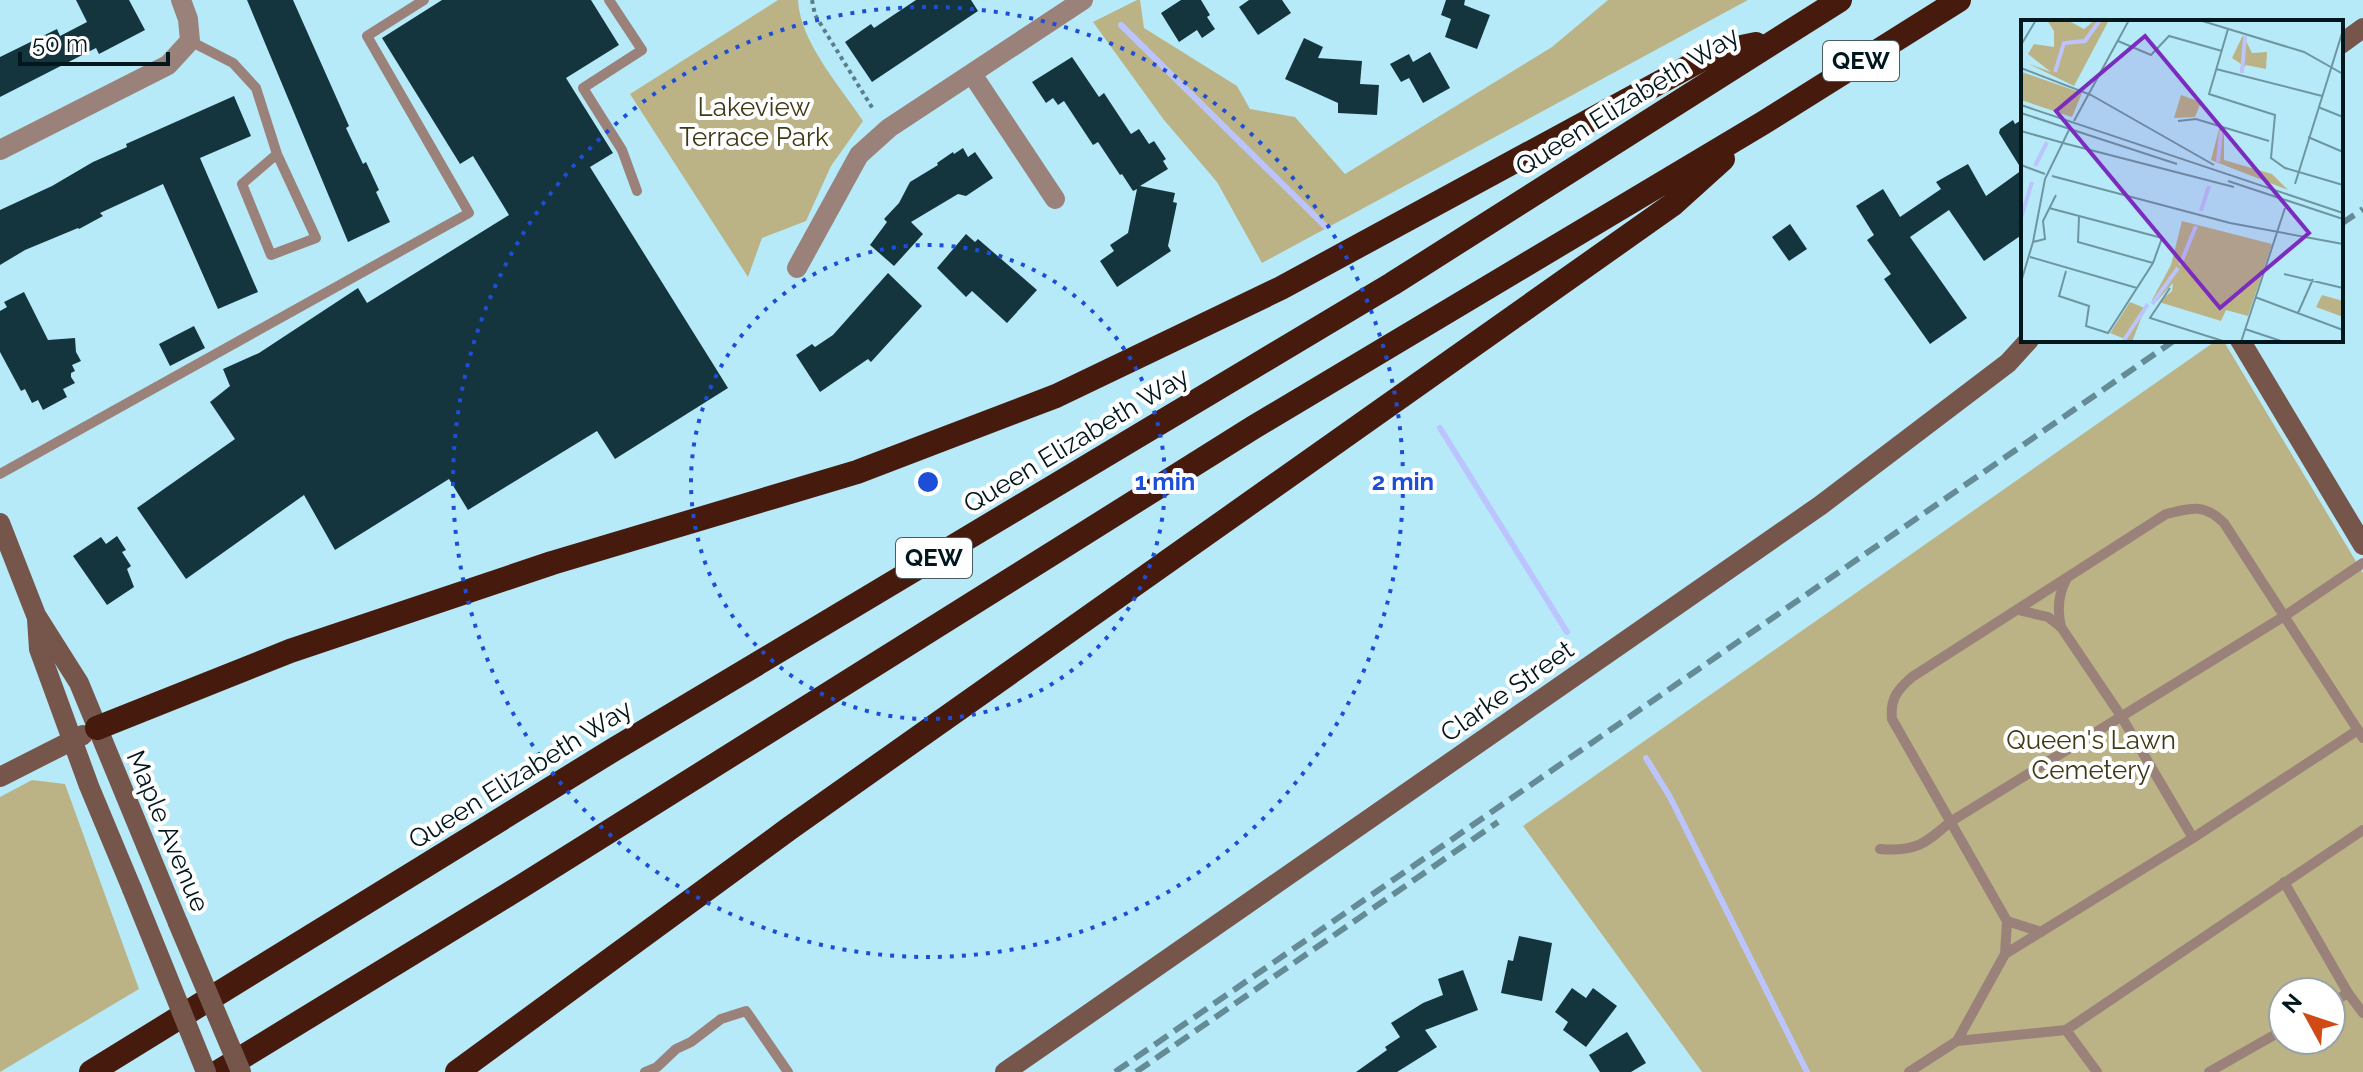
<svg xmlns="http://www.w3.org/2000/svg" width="2363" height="1072" font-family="Raleway,sans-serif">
	<rect width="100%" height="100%" fill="#b7eaf9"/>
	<g fill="#bbb385" fill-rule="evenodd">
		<path d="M 778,0 L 798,0 C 800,42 840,86 863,121 L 831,166 L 806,221 L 762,238 L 748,277 L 630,94 Z"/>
		<path d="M 1137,0 L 1140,0 L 1144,28 L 1237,86 L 1250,109 L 1295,117 L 1345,174 L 1552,47 L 1608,0 L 1748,0 L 1262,263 L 1217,182 L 1164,120 L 1093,22 Z"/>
		<path d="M 2217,340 L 2223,340 L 2363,573 L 2363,1072 L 1702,1072 L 1523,826 ZM 2283,992 L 2331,992 L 2331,1040 L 2283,1040 Z"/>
		<path d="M 32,780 L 65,784 L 139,989 L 0,1072 L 0,797 Z"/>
	</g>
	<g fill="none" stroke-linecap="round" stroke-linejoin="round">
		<g stroke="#bcc4fe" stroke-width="6">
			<path d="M 1121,25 L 1325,226"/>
			<path d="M 1440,428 L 1567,632"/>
			<path d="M 1646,758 L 1670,797 L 1807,1072"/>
		</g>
	</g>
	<g fill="#14353d">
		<path d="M 76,0 L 129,0 L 145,30 L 99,54 L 96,48 L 0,97 L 0,57 L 57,29 L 60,36 L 87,22 Z"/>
		<path d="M 247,0 L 293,0 L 349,126 L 346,128 L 363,164 L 366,162 L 379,190 L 376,192 L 390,222 L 348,242 Z"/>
		<path d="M 442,0 L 591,0 L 619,45 L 566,78 L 613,153 L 590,167 L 728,388 L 615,459 L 597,431 L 468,510 L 449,479 L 335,550 L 304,495 L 186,579 L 137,508 L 235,439 L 210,402 L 230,386 L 223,369 L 259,353 L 358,288 L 367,303 L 509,215 L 473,156 L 460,164 L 382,38 Z"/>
		<path d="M 916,0 L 971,0 L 978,11 L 872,82 L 845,42 L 871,24 L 874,28 Z"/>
		<path d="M 1181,0 L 1201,0 L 1210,15 L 1207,17 L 1215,29 L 1202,38 L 1197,30 L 1179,42 L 1161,13 Z"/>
		<path d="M 1249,0 L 1282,0 L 1291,13 L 1258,35 L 1239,7 Z"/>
		<path d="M 1446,0 L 1465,0 L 1464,5 L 1490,15 L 1477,49 L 1445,37 L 1451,19 L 1441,15 Z"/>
		<path d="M 1304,38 L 1323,47 L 1318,58 L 1362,61 L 1360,84 L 1379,85 L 1377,115 L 1338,113 L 1338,103 L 1285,79 Z"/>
		<path d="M 1430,52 L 1450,88 L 1423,103 L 1409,78 L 1401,82 L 1390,64 L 1409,54 L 1413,62 Z"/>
		<path d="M 1072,57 L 1099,97 L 1104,93 L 1131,134 L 1139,129 L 1149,144 L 1154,141 L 1166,159 L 1163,161 L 1168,169 L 1140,186 L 1175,193 L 1173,202 L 1177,203 L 1168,246 L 1171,251 L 1117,287 L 1100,261 L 1114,251 L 1110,245 L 1128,233 L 1137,189 L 1133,191 L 1122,174 L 1120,175 L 1098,142 L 1093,145 L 1064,101 L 1058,105 L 1053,98 L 1046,103 L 1032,82 Z"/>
		<path d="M 234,96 L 251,136 L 200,158 L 258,292 L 218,309 L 163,184 L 100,213 L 103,216 L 79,229 L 78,228 L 25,250 L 0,265 L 0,210 L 52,186 L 93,162 L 127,147 L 126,144 Z"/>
		<path d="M 2023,119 L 2023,234 L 1984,261 L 1949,210 L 1910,237 L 1967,318 L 1930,344 L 1884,279 L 1891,274 L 1867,240 L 1874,235 L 1856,206 L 1883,189 L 1900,217 L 1941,189 L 1936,182 L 1968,164 L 1986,196 L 2022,170 L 1999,133 L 2000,129 L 2013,120 L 2015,124 Z"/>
		<path d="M 963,148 L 968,157 L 975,152 L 993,178 L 966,196 L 958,194 L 911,222 L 923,234 L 894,266 L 870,245 L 887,222 L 884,219 L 899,203 L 910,182 L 938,165 L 937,163 L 953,152 L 954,154 Z"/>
		<path d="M 1790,224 L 1807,249 L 1789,261 L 1772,237 Z"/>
		<path d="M 966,234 L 975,242 L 978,239 L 1037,290 L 1007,323 L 972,291 L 966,297 L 937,268 Z"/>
		<path d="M 888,273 L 922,306 L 871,362 L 868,359 L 820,392 L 796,355 L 812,344 L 815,347 L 833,335 Z"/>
		<path d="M 24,292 L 48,340 L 75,338 L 76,352 L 81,361 L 72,365 L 75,371 L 71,373 L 71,377 L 75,383 L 63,389 L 67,397 L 43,410 L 38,400 L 32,403 L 25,389 L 21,391 L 0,352 L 0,311 L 7,307 L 4,302 Z"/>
		<path d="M 194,326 L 205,348 L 170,366 L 159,344 Z"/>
		<path d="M 117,536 L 126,550 L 122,552 L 131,566 L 127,569 L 134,587 L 107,605 L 73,556 L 101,537 L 106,544 Z"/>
		<path d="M 1519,936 L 1552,943 L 1542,1001 L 1501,993 L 1508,960 L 1513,961 Z"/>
		<path d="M 1463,970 L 1478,1010 L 1425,1030 L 1437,1047 L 1397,1072 L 1356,1072 L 1387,1050 L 1385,1047 L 1400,1037 L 1391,1023 L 1423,1003 L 1443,995 L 1438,979 Z"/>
		<path d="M 1572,988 L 1586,998 L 1593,988 L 1617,1006 L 1586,1047 L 1563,1030 L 1568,1022 L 1555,1012 Z"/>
		<path d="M 1627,1032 L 1646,1063 L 1631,1072 L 1600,1072 L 1589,1055 Z"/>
	</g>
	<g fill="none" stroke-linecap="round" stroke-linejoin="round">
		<path stroke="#597e89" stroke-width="4" stroke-dasharray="4 4" stroke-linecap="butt" d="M 812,0 L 815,15 L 873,109"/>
		<g stroke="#9a827a" stroke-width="10">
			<path d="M 609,0 L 642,50 L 583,88 L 622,150 L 637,191"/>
			<path d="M 190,41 L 233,63 L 256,88 L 277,154 L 316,238 L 271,255 L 242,184 L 277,154"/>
			<path d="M 0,474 L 469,213 L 367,36 L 424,0"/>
			<path d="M 2066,580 C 2058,595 2057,610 2061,627 L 2121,716 L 2193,838"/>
			<path d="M 2018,610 L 2048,617 L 2061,627"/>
			<path d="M 1880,849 C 1915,852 1925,844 1950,822 L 2286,615 L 2363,563"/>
			<path d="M 2284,882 L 2348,993 L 2363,1013"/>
			<path d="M 2007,921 L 2041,932"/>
			<path d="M 2005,954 L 2193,838 L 2358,730"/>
			<path d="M 2331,1003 L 2348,993"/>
			<path d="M 2066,1030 L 2097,1072"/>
			<path d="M 1957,1041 L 2005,954 L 2007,921 L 1892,719 C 1890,699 1897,690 1912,677 L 2166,514 C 2191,508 2204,503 2224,523 L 2363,738"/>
			<path d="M 645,1072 L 657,1067 L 676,1049 L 691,1042 L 721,1019 L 746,1011 L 788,1072"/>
			<path d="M 1909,1072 L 1957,1041 L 2066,1030 L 2363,830"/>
			<path d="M 2209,1072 L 2283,1030"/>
		</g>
		<g stroke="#9a827a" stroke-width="20">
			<path d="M 972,74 L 1055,199"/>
			<path d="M 0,150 L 168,65 L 190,41 L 188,19 L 181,0"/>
			<path d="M 797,268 L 859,155 L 889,128 L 1083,0"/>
		</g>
		<g stroke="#76554b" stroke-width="20">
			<path d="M 2341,44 L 2363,28"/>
			<path d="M 2240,340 L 2363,545"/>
			<path d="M 0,523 L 36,615 L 79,683 L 178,923"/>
			<path d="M 37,619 L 39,649 L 89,786 L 132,889"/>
			<path d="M 0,777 L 83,735"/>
			<path d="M 1005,1072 L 1821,505 L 2008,363 L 2029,340"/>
		</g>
		<g stroke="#461b0d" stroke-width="24">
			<path d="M 97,728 L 290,651 L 552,563 L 857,472 L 1056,396 L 1281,288 L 1701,60 L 1732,49 L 1756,44"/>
			<path d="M 91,1072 L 613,750 L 1392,284 L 1840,0"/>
			<path d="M 218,1072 L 522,886 L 1254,427 L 1763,123 L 1959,0"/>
			<path d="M 457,1072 L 790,828 L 1672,205 L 1723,159"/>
		</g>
		<g stroke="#658b96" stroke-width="6" stroke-dasharray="16 8" stroke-linecap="butt">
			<path d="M 2341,224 L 2363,209"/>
			<path d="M 1115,1072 L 2175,340"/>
			<path d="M 1136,1072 L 1498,822"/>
		</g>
		<g stroke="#76554b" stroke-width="20">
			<path d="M 132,889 L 206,1072"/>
			<path d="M 178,923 L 241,1072"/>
		</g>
	</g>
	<g fill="none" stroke="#1d4ed8" stroke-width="4" stroke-dasharray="4 8">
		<circle cx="928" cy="482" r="237"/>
		<circle cx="928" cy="482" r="475"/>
	</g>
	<g text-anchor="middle" stroke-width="8" stroke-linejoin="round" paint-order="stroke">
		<g fill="#fff" stroke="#4c5d62" stroke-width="2">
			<rect x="1823" y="41" width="76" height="40" rx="6"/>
			<rect x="896" y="538" width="76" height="40" rx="6"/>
		</g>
		<g font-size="24" font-weight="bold" fill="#00171e">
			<text x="1861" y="69">QEW</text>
			<text x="934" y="566">QEW</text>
		</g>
		<g font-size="26" fill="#00171e" stroke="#fff">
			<text transform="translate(1627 101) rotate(-32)" y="9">Queen Elizabeth Way</text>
			<text transform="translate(1076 440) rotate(-31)" y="9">Queen Elizabeth Way</text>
			<text transform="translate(1507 691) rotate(-35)" y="9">Clarke Street</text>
			<text transform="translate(520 774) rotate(-32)" y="9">Queen Elizabeth Way</text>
			<text transform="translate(168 831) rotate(67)" y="9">Maple Avenue</text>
		</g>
		<g font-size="26" fill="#403916" stroke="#fff">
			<text x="754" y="116">Lakeview<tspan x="754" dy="30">Terrace Park</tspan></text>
			<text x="2091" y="749">Queen's Lawn<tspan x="2091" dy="30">Cemetery</tspan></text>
		</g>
	</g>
	<g transform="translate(2021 20)">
		<rect width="322" height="322" fill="#b7eaf9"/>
		<path d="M 26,0 L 46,0 L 63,9 L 74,0 L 88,0 L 53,66 L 8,44 L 30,52 L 7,34 L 13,24 L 33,27 L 33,11 ZM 222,15 L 231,33 L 246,32 L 245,49 L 225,45 L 219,53 L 220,44 L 211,38 ZM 1,52 L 61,73 L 51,97 L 0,80 ZM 160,75 L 180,82 L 174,97 L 153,98 ZM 198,109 L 203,111 L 203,140 L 251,154 L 267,170 L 190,140 ZM 161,201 L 251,224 L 227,296 L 205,290 L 200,301 L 138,282 L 151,271 L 152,263 L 136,281 L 131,280 L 150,245 ZM 301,275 L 322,281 L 322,297 L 295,287 ZM 109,282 L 124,288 L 111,322 L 89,313 Z" fill="#bbb385"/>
		<path fill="none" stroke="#bcc4fe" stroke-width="4" d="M 34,52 L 43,23 L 64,21 L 79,0M 221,53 L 224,16M 197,142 L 200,111M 14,146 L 26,122M 180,191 L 188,166M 0,198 L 11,162M 159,245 L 175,206M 131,284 L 157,248M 103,320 L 127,284"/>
		<path fill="none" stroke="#6e96a1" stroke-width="2" d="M 178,0 L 283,32 L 322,54M 207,9 L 188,74 L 254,95 L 250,138 L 264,148 L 322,165M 97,21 L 130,35 L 148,16 L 201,31M 0,25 L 15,0M 0,48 L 70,75M 195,49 L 301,76M 70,75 L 193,145M 0,85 L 322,193M 297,87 L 322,97M 0,93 L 156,144M 53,101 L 108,0M 157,101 L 175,99 L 248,121M 0,111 L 46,124M 287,117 L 322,132M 46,124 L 213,167M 0,145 L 24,154M 31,156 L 209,203 L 322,224M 207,161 L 322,199M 274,164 L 322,10M 28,188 L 141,218 L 132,243 L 87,313 L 65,306 L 68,286 L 38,276 L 45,251M 58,197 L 57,222 L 132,243M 12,222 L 24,159 L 48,110M 12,222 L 24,219 L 22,201 L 35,175M 9,237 L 116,268M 263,254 L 322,268M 0,262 L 12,222M 149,268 L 129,298 L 205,322M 234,277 L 322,310M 277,293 L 292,259M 224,309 L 263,322M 220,322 L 264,188"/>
		<path fill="#7b2cbf" fill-opacity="0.15" stroke="#7b2cbf" stroke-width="4" d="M 124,16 L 288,213 L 199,288 L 35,91 Z"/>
		<rect width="322" height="322" fill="none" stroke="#00171e" stroke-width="4"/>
	</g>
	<circle cx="928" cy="482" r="12" fill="#1d4ed8" stroke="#fff" stroke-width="4"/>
	<g font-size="24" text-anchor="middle" font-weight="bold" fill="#1d4ed8" stroke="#fff" stroke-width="8" stroke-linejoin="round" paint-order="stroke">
		<text x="1165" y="490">1 min</text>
		<text x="1403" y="490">2 min</text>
	</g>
	<g transform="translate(2307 1016) rotate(310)"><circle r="38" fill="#ffffff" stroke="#99a2a5" stroke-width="2"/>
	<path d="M0-6L14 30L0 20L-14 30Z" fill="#d14a16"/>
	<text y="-12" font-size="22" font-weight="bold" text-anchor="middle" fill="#00171e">N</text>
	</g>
	<path d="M20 52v12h148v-12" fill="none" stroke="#00171e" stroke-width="4"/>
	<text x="32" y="52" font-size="24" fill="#00171e" stroke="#ffffff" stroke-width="6" paint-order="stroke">50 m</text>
</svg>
